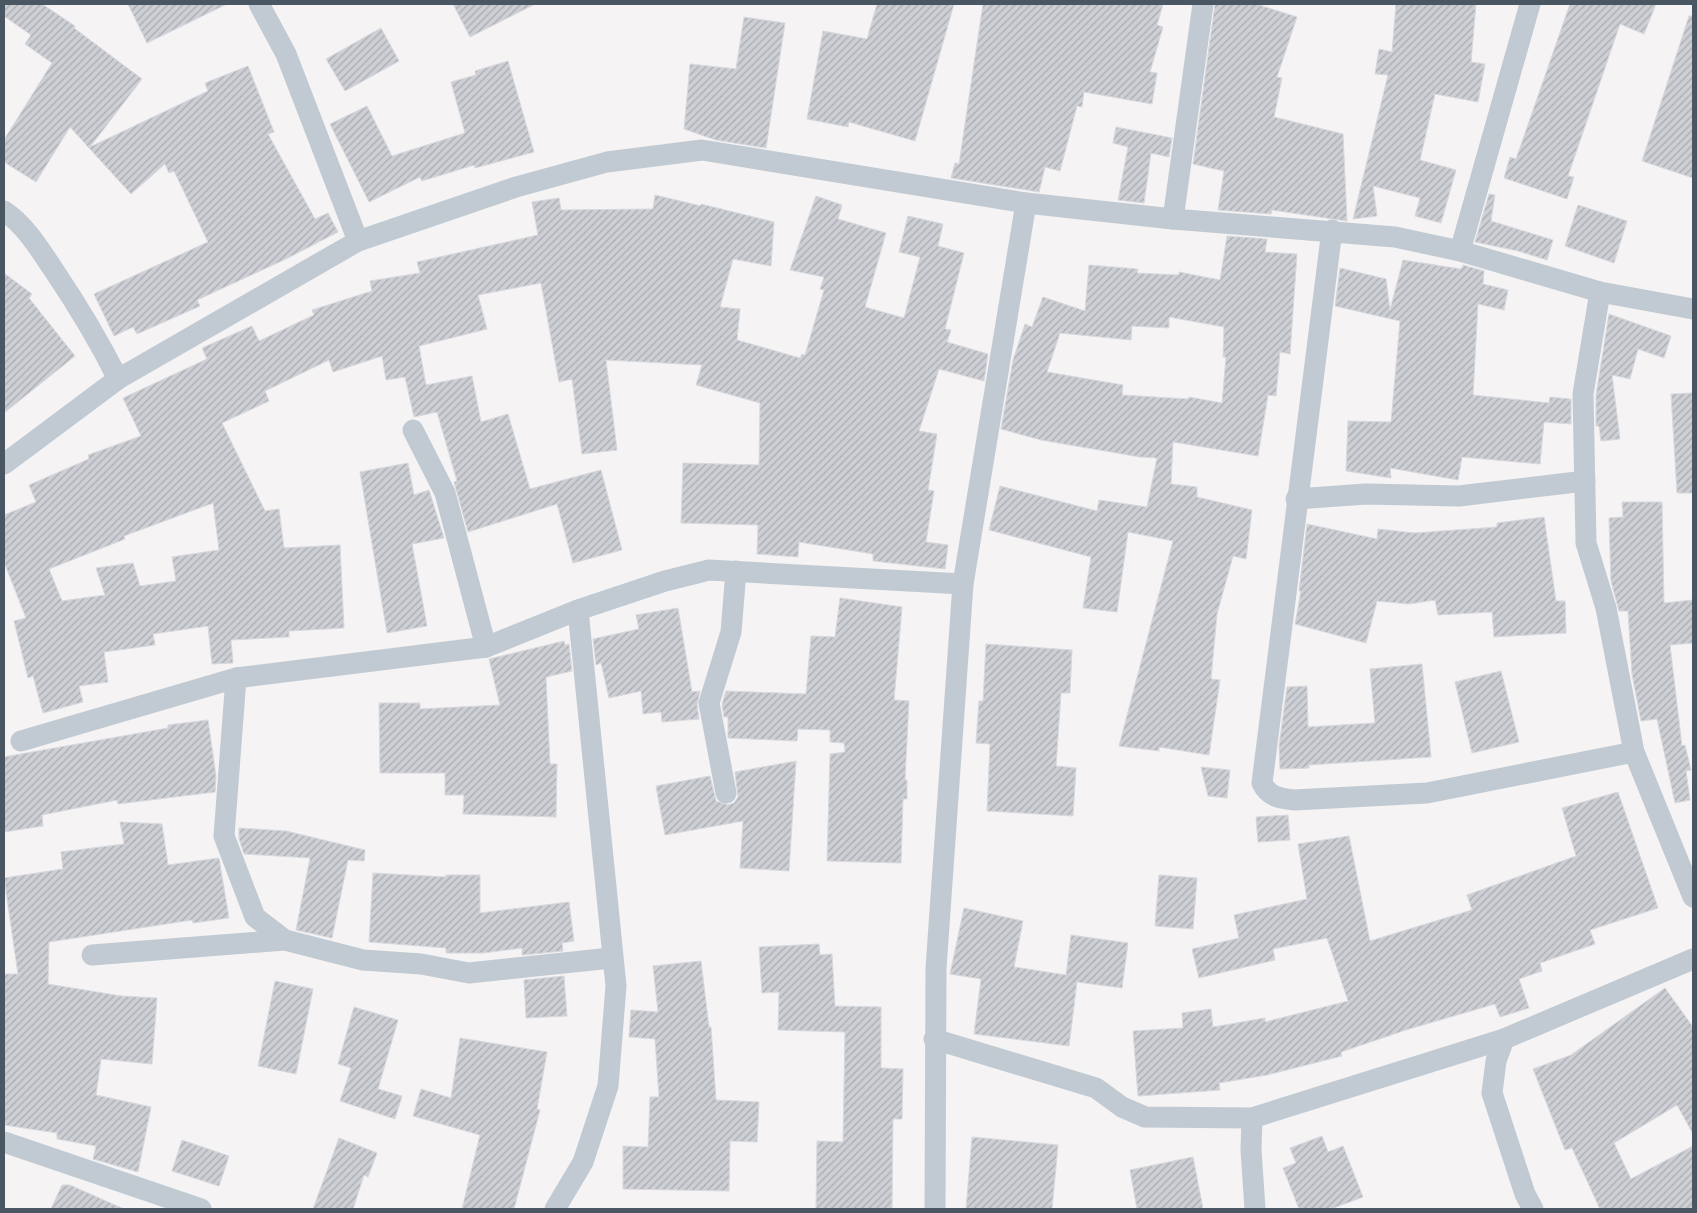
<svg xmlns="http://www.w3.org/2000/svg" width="1697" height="1213" font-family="Poppins,sans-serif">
	<defs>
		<pattern id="building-hatch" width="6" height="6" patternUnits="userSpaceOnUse" patternTransform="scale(1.25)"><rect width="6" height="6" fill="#cdcfd5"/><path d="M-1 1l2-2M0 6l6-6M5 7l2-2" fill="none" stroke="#a8abb0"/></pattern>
	</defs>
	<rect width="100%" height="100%" fill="#f5f3f3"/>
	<g fill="url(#building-hatch)" stroke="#d7d9de" fill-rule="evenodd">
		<path d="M 4,4 L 42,4 L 75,26 L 74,28 L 142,79 L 90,147 L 208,91 L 205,83 L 248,66 L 274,132 L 268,134 L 315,219 L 328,213 L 338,232 L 286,259 L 197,300 L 200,306 L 137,334 L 133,327 L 114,336 L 94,294 L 208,242 L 174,171 L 169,173 L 165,164 L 131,194 L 70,127 L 36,182 L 4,162 L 4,140 L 52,63 L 25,44 L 31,35 L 4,16 Z"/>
		<path d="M 128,4 L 227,4 L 147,43 Z"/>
		<path d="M 453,4 L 535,4 L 470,37 Z"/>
		<path d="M 877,4 L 954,4 L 915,141 L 849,122 L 848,127 L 807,119 L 823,31 L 867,39 Z"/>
		<path d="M 983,4 L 1163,4 L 1157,25 L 1163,27 L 1150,72 L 1157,73 L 1152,104 L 1084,92 L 1082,107 L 1077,106 L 1060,171 L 1045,167 L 1039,192 L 951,178 L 955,163 L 959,164 Z"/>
		<path d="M 1215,4 L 1256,4 L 1297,17 L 1277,77 L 1282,78 L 1274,117 L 1343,134 L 1347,221 L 1272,210 L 1271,214 L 1218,210 L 1224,171 L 1193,164 Z"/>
		<path d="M 1396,4 L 1476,4 L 1471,62 L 1485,64 L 1478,102 L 1435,94 L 1420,160 L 1456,170 L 1441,223 L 1415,216 L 1420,198 L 1373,186 L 1377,216 L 1353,219 L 1388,75 L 1375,74 L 1379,49 L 1392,52 Z"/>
		<path d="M 1570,4 L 1656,4 L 1644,34 L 1620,24 L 1568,176 L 1574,177 L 1567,199 L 1504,178 L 1510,157 L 1516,159 Z"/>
		<path d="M 1689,16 L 1693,16 L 1693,178 L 1642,161 Z"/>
		<path d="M 744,17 L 785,23 L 766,148 L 716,140 L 684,129 L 690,64 L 736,69 Z"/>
		<path d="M 381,28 L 399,61 L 345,91 L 326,59 Z"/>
		<path d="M 508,61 L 534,152 L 475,168 L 474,165 L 422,181 L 420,177 L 369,202 L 330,124 L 367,106 L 392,156 L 465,133 L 451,82 L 476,75 L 475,71 Z"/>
		<path d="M 1116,127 L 1172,138 L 1169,157 L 1151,153 L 1144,203 L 1118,200 L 1128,147 L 1113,143 Z"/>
		<path d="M 1489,194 L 1495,195 L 1491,221 L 1553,240 L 1547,260 L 1518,251 L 1475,242 Z"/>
		<path d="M 655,195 L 701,206 L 701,204 L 774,222 L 771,266 L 733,259 L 720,307 L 740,309 L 737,340 L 800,358 L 802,354 L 805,355 L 824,290 L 820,289 L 824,277 L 790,270 L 816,196 L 842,205 L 838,219 L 886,233 L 865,307 L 904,318 L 920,257 L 899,252 L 908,216 L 943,224 L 938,246 L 964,253 L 945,329 L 951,330 L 947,342 L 988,354 L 984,381 L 939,369 L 919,431 L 937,434 L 928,490 L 934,491 L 926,542 L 948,545 L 945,569 L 873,561 L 873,554 L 799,542 L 798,557 L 757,554 L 758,525 L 681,523 L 683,463 L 759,465 L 760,403 L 696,385 L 702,365 L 606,360 L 617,450 L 582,454 L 572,379 L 559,382 L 541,283 L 478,295 L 487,329 L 419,346 L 426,385 L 472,376 L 481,422 L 508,414 L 530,489 L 601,470 L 622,550 L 573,563 L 557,504 L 468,532 L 454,482 L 457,481 L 437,412 L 414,417 L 405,377 L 386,380 L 382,356 L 333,372 L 329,360 L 265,391 L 269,401 L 222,423 L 265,511 L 279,509 L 284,548 L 340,545 L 344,628 L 289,631 L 289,637 L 231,640 L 233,663 L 212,664 L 208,626 L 153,634 L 155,645 L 104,652 L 108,682 L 79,686 L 83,702 L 43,713 L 33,676 L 28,678 L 14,621 L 26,618 L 4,562 L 4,515 L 36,502 L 29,485 L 89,459 L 88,455 L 141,436 L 123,398 L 207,359 L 202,348 L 252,326 L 259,341 L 314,315 L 312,310 L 372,291 L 370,281 L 420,273 L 417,262 L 538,235 L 532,202 L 559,198 L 561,210 L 653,209 ZM 213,503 L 219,550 L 172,557 L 176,581 L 140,586 L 133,563 L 96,568 L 105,595 L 62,601 L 49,569 L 125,539 L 124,536 Z"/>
		<path d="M 1578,205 L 1627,221 L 1614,263 L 1565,246 Z"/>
		<path d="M 1227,236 L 1267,239 L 1265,252 L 1297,254 L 1290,354 L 1280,352 L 1276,396 L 1268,395 L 1258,456 L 1173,442 L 1171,484 L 1197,487 L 1197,497 L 1252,510 L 1246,559 L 1233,556 L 1217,614 L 1211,679 L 1220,680 L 1209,755 L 1159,747 L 1159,751 L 1119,746 L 1173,541 L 1128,532 L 1117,612 L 1083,608 L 1091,557 L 989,530 L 1000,486 L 1097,511 L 1099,500 L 1147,507 L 1157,458 L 1140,457 L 1041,440 L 1001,429 L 1013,360 L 1025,324 L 1032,327 L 1043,297 L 1085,311 L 1089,265 L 1138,269 L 1137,273 L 1179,275 L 1179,272 L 1220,280 ZM 1169,317 L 1224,327 L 1223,357 L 1226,357 L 1222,403 L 1189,397 L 1188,399 L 1122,395 L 1123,385 L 1047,372 L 1060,333 L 1131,340 L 1132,326 L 1169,328 Z"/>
		<path d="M 1403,260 L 1461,269 L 1463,265 L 1484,271 L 1483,284 L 1508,290 L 1504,310 L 1478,304 L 1473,395 L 1549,403 L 1550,397 L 1571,399 L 1571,424 L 1544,422 L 1540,464 L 1462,457 L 1458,480 L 1390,468 L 1391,478 L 1346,471 L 1348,421 L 1391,422 L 1400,321 L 1335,306 L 1340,268 L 1386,279 L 1390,310 Z"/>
		<path d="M 4,273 L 32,294 L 29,298 L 75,356 L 4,413 Z"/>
		<path d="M 1609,314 L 1671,336 L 1664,358 L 1638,349 L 1630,379 L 1612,375 L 1620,439 L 1601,441 L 1599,426 L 1596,426 L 1596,395 Z"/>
		<path d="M 1693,393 L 1693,493 L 1677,493 L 1671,394 Z"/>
		<path d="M 408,463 L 414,495 L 429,490 L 444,538 L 412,544 L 427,626 L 387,633 L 360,472 Z"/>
		<path d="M 1622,502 L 1662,502 L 1664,603 L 1693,600 L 1693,643 L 1670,645 L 1682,746 L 1685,745 L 1691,770 L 1686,771 L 1690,800 L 1675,803 L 1657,719 L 1641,721 L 1632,674 L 1628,611 L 1619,611 L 1611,581 L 1609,518 L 1623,517 Z"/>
		<path d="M 1544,517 L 1556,601 L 1565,601 L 1566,633 L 1494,637 L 1492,612 L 1438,615 L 1435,600 L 1409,604 L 1377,601 L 1366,643 L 1295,624 L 1301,591 L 1299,591 L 1307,524 L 1377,539 L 1378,529 L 1415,533 L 1497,527 L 1497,523 Z"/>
		<path d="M 840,598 L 902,607 L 894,700 L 909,701 L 905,780 L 907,780 L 907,799 L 903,799 L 901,863 L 827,861 L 830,754 L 845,752 L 844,743 L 830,742 L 830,730 L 798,729 L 797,741 L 728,738 L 728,717 L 724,717 L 722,704 L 726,691 L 806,694 L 811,636 L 835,637 Z"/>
		<path d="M 678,608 L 692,692 L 700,691 L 697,705 L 699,719 L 662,722 L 661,712 L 643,714 L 641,691 L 609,698 L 601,663 L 596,665 L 593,639 L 639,629 L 636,615 Z"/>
		<path d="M 564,641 L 565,645 L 569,644 L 572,671 L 546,677 L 550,764 L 557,764 L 556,817 L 463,814 L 464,795 L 445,795 L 445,773 L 380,773 L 379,703 L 420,703 L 420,709 L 500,705 L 489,659 Z"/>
		<path d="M 986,644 L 1072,650 L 1070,693 L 1061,693 L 1056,766 L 1076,768 L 1073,816 L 987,811 L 990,744 L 976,743 L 979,701 L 983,701 Z"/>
		<path d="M 1422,664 L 1431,757 L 1309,765 L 1309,768 L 1280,769 L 1279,746 L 1287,687 L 1307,686 L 1308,727 L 1375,723 L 1370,669 Z"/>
		<path d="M 1501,671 L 1519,742 L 1472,753 L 1455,682 Z"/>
		<path d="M 208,720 L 216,776 L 215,792 L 118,804 L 117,800 L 42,815 L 43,826 L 4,832 L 4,757 L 168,728 L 168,725 Z"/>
		<path d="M 796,761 L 789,871 L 740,868 L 743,821 L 665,835 L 656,786 L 710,776 L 716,801 L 728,805 L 734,803 L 738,797 L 735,772 Z"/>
		<path d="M 1201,767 L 1230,770 L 1227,798 L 1208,796 Z"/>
		<path d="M 1618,792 L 1658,908 L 1590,930 L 1595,944 L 1540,963 L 1542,971 L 1519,979 L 1529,1008 L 1500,1017 L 1495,1004 L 1409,1029 L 1341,1052 L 1342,1056 L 1267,1075 L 1219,1083 L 1220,1090 L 1138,1096 L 1133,1031 L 1183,1028 L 1182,1013 L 1211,1009 L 1213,1027 L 1265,1018 L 1265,1022 L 1348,1001 L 1327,938 L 1273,949 L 1275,960 L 1199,978 L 1192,949 L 1239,938 L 1234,915 L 1307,899 L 1298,844 L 1349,836 L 1370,941 L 1472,910 L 1467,895 L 1576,856 L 1562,808 Z"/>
		<path d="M 1288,815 L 1290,840 L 1258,842 L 1256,817 Z"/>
		<path d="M 120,822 L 162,824 L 168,865 L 219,858 L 229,918 L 193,923 L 192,920 L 49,942 L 48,984 L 121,996 L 157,998 L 152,1064 L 101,1059 L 96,1095 L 151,1107 L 138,1172 L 93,1159 L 96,1146 L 57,1139 L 57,1133 L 4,1125 L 4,974 L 18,974 L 4,878 L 63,869 L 61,852 L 124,844 Z"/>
		<path d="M 239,828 L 286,831 L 365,850 L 364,861 L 348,860 L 332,938 L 296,930 L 310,858 L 244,854 L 239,839 Z"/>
		<path d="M 373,873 L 446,877 L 446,875 L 480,875 L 480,913 L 569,902 L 574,941 L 562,943 L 563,951 L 522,955 L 522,948 L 483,953 L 446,953 L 446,948 L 369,942 Z"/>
		<path d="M 1159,875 L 1197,878 L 1193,929 L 1155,926 Z"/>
		<path d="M 964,908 L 1023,921 L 1014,967 L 1066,975 L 1071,935 L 1128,943 L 1122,988 L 1077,982 L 1069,1046 L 974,1034 L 981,979 L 950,974 Z"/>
		<path d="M 819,944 L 820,955 L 832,954 L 835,1006 L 881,1007 L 881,1068 L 903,1069 L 902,1119 L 893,1119 L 892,1209 L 816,1209 L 817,1141 L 843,1142 L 845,1032 L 778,1030 L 779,992 L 762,993 L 759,947 Z"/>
		<path d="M 701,961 L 709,1027 L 711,1027 L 716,1100 L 759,1102 L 757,1142 L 730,1141 L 729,1191 L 623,1189 L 623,1146 L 648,1147 L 650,1097 L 659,1097 L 655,1039 L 629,1037 L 631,1010 L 658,1012 L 653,966 Z"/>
		<path d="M 564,976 L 567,1016 L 526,1018 L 524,980 Z"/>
		<path d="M 275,981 L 313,989 L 296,1074 L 258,1066 Z"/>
		<path d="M 1665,988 L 1693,1027 L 1693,1134 L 1677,1105 L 1614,1143 L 1631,1179 L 1693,1146 L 1693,1209 L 1600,1209 L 1572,1148 L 1565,1150 L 1533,1069 L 1571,1055 Z"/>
		<path d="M 354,1007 L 398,1020 L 378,1089 L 402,1096 L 395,1119 L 340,1101 L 351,1068 L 338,1064 Z"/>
		<path d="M 460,1038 L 547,1052 L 537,1109 L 540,1110 L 514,1209 L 462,1209 L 480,1135 L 413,1116 L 421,1089 L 451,1098 Z"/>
		<path d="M 1322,1136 L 1328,1152 L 1343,1146 L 1363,1197 L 1331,1209 L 1299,1209 L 1283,1168 L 1296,1163 L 1290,1148 Z"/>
		<path d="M 972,1137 L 1058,1145 L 1052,1209 L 966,1209 Z"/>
		<path d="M 339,1138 L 377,1153 L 368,1177 L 364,1175 L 353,1209 L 313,1209 Z"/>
		<path d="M 182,1140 L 229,1156 L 219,1186 L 172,1171 Z"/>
		<path d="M 1193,1157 L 1203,1209 L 1137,1209 L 1130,1170 Z"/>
		<path d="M 62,1185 L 70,1185 L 124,1209 L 51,1209 Z"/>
	</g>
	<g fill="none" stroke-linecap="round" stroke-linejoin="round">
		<g stroke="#c1cad2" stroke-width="21">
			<path d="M 259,4 L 286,54 L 358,241"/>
			<path d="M 4,211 C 25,225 39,248 53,269 C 78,306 98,339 118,379"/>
			<path d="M 1173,219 L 1203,4"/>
			<path d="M 1332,230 L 1262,783 C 1269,797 1279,798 1294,800 L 1427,793 L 1634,752"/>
			<path d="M 1460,251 L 1530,4"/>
			<path d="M 1600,292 L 1583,394 L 1586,543 L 1606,608 L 1634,752 L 1693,897"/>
			<path d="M 413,430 L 445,493 L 486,647"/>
			<path d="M 4,464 L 118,379 L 358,241 L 516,187 L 607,162 L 702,150 L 1026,203 L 1173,219 L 1395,237 L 1460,251 L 1600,292 L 1693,309"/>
			<path d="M 1296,499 L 1366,494 L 1459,496 L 1585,481"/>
			<path d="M 236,678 L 224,836 L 255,917 L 285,940"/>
			<path d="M 21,741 L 236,678 L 486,647 L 578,610 L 665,581 L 709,570 L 963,584"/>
			<path d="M 726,793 L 709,703 L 731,632 L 736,571"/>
			<path d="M 92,955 L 285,940 L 363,960 L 421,964 L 469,973 L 611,958"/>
			<path d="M 934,1039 L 1096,1088 L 1122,1107 L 1145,1117 L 1252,1118 L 1504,1039 L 1693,959"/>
			<path d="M 1504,1039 L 1496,1061 L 1492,1093 L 1525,1194 L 1533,1209"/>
			<path d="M 1252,1118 L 1251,1150 L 1255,1209"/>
			<path d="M 4,1142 L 201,1209"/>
			<path d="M 555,1209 L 583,1162 L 608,1086 L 616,986 L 578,610"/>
			<path d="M 935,1209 L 936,968 L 963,584 L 1026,203"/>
		</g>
	</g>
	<rect width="1697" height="1213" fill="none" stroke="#4a5661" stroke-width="10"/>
</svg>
